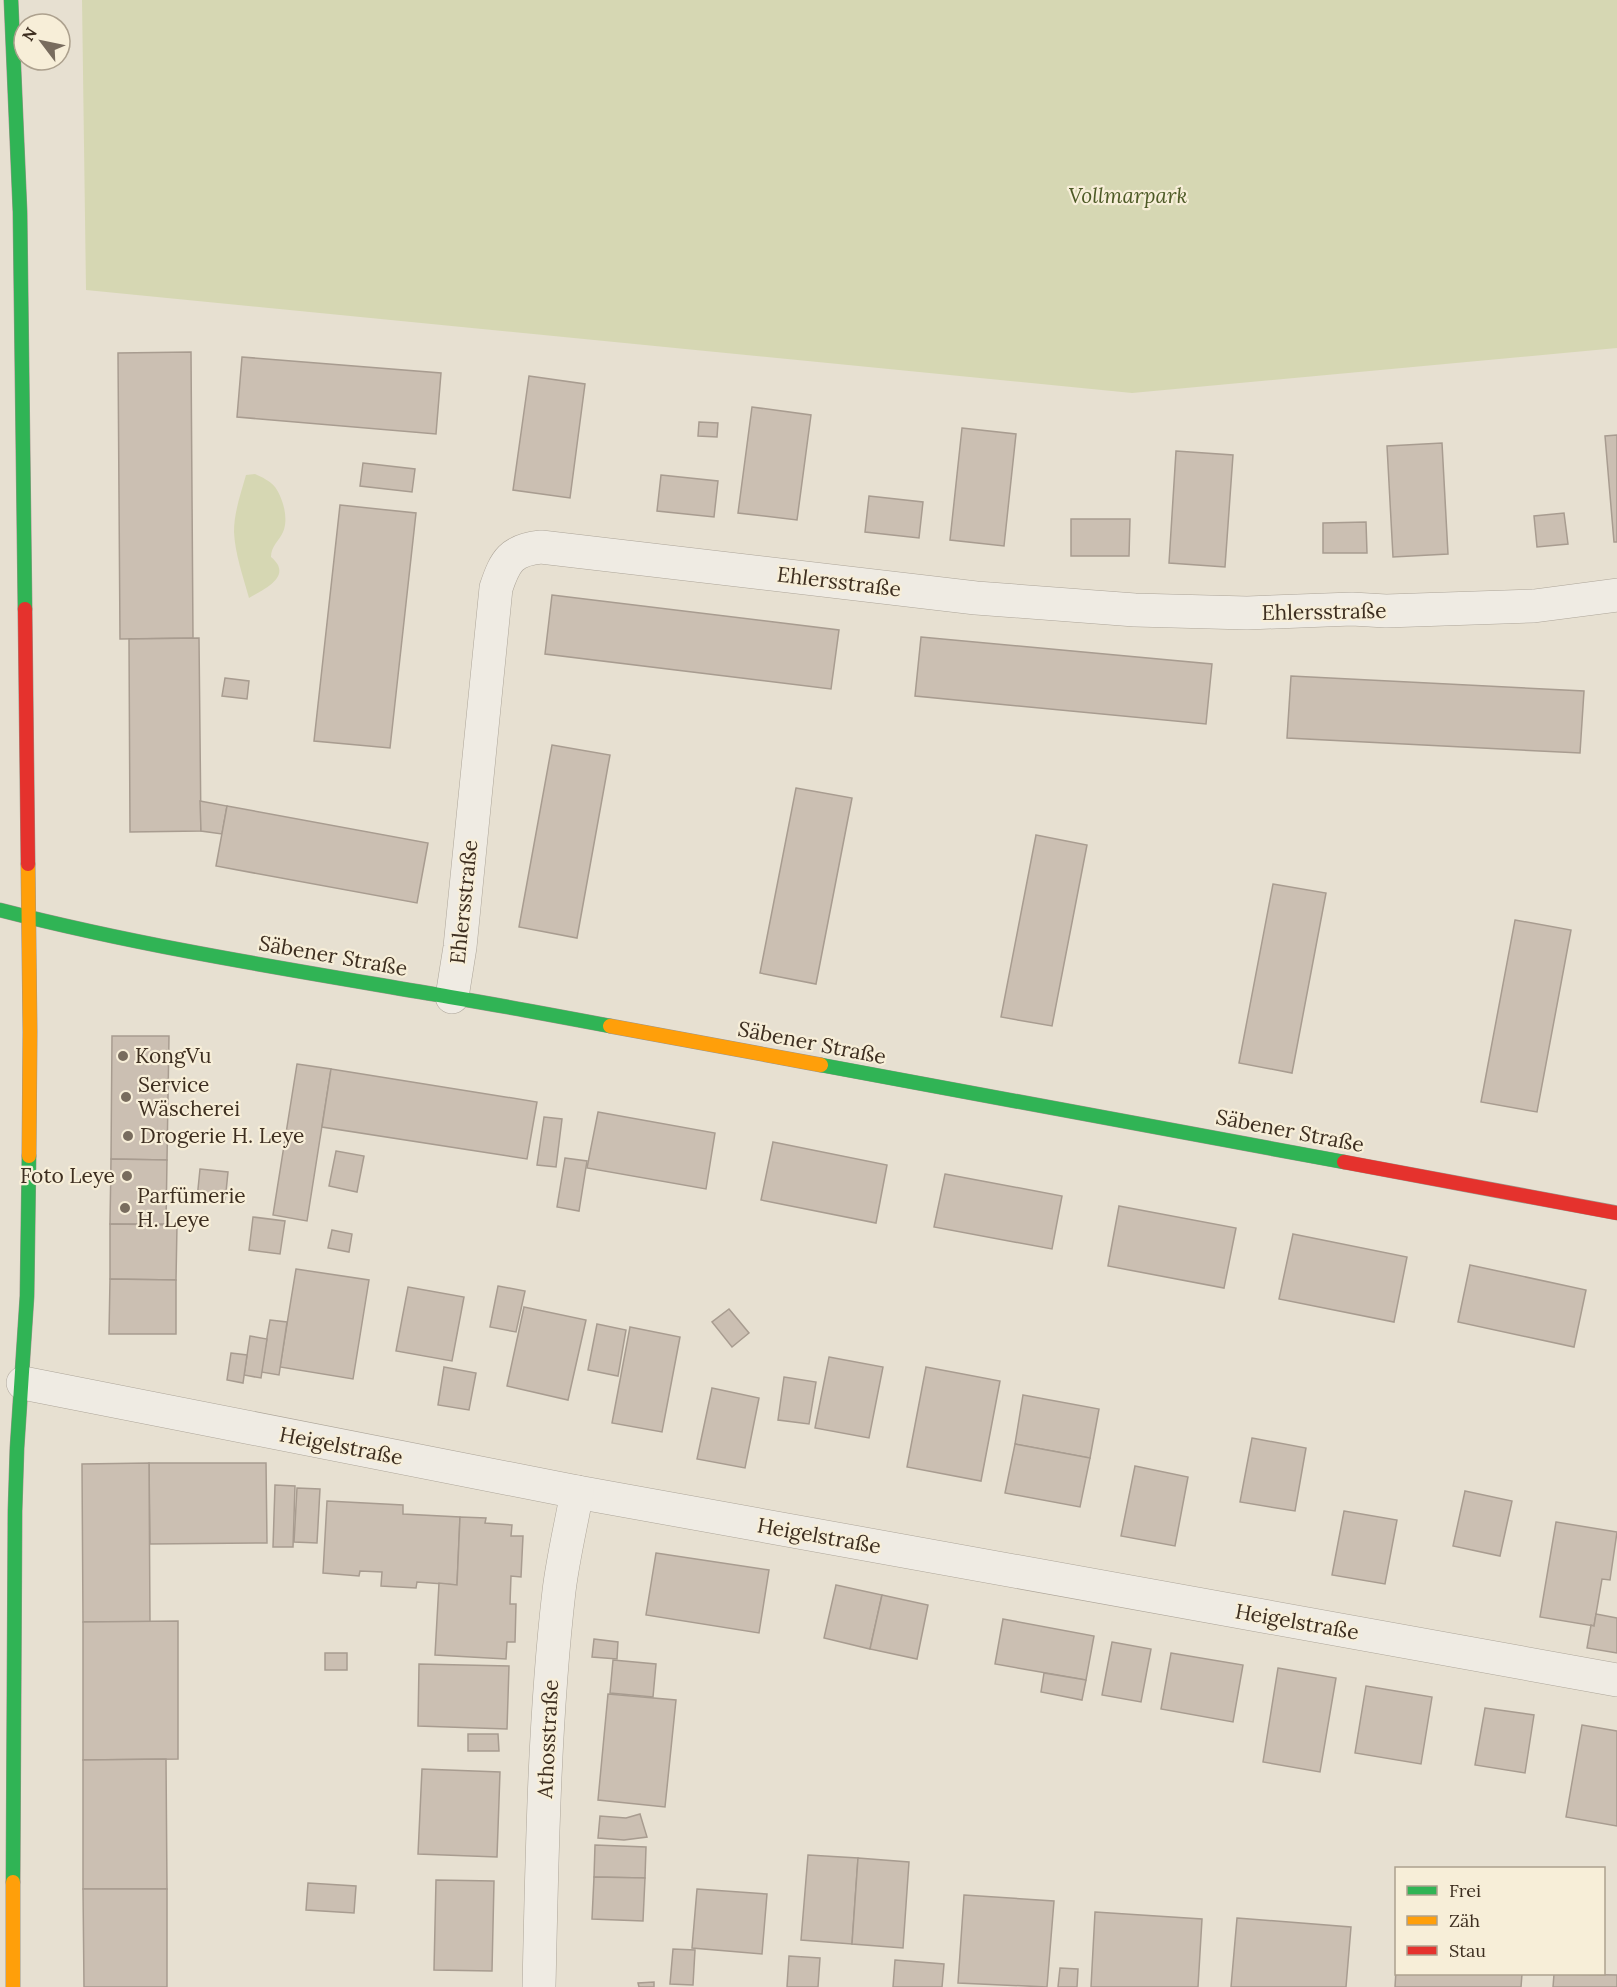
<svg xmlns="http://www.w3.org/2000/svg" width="1617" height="1987" font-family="Lora,serif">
	<rect width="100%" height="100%" fill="#e7e0d1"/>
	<g fill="#d6d7b3">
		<path d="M 82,0 L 1617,0 L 1617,348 L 1132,393 L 86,290 Z"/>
		<path d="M 255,474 C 262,477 270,481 275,487 C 283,498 289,519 283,532 C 279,541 271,546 271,557 C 294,576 264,589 249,598 C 243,576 235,554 234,532 C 234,512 241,493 246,475 Z"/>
	</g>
	<g fill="#cbbfb2" stroke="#a89c90" stroke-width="1.5">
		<path d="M 191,352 L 193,638 L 120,639 L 118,353 Z"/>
		<path d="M 242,357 L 441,373 L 436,434 L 237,417 Z"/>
		<path d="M 529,376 L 585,384 L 570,498 L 513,490 Z"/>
		<path d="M 752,407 L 811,415 L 797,520 L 738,513 Z"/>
		<path d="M 699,422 L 718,423 L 717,437 L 698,436 Z"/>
		<path d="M 962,428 L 1016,434 L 1004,546 L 950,540 Z"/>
		<path d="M 1617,435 L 1617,542 L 1614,542 L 1605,436 Z"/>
		<path d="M 1442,443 L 1448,554 L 1393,557 L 1387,446 Z"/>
		<path d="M 1176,451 L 1233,455 L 1225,567 L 1169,563 Z"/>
		<path d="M 363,463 L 415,469 L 412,492 L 360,486 Z"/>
		<path d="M 661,475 L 718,481 L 714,517 L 657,511 Z"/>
		<path d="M 869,496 L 923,502 L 919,538 L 865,532 Z"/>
		<path d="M 340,505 L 416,513 L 390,748 L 314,741 Z"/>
		<path d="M 1564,513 L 1568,544 L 1537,547 L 1534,516 Z"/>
		<path d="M 1071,519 L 1130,519 L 1129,556 L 1071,556 Z"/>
		<path d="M 1366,522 L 1367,553 L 1323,553 L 1323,523 Z"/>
		<path d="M 552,595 L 839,630 L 831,689 L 545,654 Z"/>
		<path d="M 921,637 L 1212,664 L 1206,724 L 915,696 Z"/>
		<path d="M 199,638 L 201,831 L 130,832 L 129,639 Z"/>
		<path d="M 1291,676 L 1584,691 L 1580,753 L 1287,738 Z"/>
		<path d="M 225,678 L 249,681 L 247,699 L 222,696 Z"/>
		<path d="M 552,745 L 610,755 L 577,938 L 519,927 Z"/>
		<path d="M 796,788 L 852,798 L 816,984 L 760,973 Z"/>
		<path d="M 200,801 L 227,806 L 222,834 L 201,831 Z"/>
		<path d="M 227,806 L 428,843 L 417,903 L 216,866 Z"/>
		<path d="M 1036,835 L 1087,845 L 1052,1026 L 1001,1017 Z"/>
		<path d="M 1273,884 L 1326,893 L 1292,1073 L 1239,1063 Z"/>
		<path d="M 1515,920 L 1571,930 L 1537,1112 L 1481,1102 Z"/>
		<path d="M 112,1036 L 169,1036 L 167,1160 L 111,1159 Z"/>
		<path d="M 297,1064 L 331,1069 L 307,1221 L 273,1215 Z"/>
		<path d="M 331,1069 L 537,1102 L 527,1159 L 322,1127 Z"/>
		<path d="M 598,1112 L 715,1133 L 706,1189 L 587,1168 Z"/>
		<path d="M 544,1117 L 562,1119 L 556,1167 L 537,1165 Z"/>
		<path d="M 773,1142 L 887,1165 L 876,1223 L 761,1200 Z"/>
		<path d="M 336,1151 L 364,1156 L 357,1192 L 329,1186 Z"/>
		<path d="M 565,1158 L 587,1161 L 579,1211 L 557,1207 Z"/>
		<path d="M 111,1159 L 167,1160 L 166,1224 L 110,1224 Z"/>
		<path d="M 200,1169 L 228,1172 L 225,1202 L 197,1199 Z"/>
		<path d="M 945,1174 L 1062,1196 L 1052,1249 L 934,1227 Z"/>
		<path d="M 1119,1206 L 1236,1228 L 1224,1288 L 1108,1266 Z"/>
		<path d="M 253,1217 L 285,1221 L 280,1254 L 249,1250 Z"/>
		<path d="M 110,1224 L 177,1225 L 176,1280 L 110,1279 Z"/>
		<path d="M 332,1230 L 352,1234 L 349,1252 L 328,1248 Z"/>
		<path d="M 1293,1234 L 1407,1257 L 1394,1322 L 1279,1299 Z"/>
		<path d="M 1470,1265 L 1586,1290 L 1574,1347 L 1458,1322 Z"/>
		<path d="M 296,1269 L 369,1280 L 353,1379 L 280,1367 Z"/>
		<path d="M 110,1279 L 176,1280 L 176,1334 L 109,1334 Z"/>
		<path d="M 498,1286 L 525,1291 L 516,1332 L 490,1327 Z"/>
		<path d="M 408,1287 L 464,1297 L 452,1361 L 396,1351 Z"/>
		<path d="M 524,1307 L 586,1320 L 568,1400 L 507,1386 Z"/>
		<path d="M 729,1309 L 749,1333 L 732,1347 L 712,1322 Z"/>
		<path d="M 270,1320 L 287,1322 L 279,1375 L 261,1372 Z"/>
		<path d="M 597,1324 L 626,1330 L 618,1376 L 588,1370 Z"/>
		<path d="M 630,1327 L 680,1337 L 662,1432 L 612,1423 Z"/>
		<path d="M 250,1336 L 267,1339 L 261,1378 L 244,1375 Z"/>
		<path d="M 231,1353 L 247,1355 L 243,1383 L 227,1380 Z"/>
		<path d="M 829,1357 L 883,1367 L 869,1438 L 815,1428 Z"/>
		<path d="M 444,1367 L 476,1373 L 469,1410 L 438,1405 Z"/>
		<path d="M 926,1367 L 1000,1381 L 981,1481 L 907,1467 Z"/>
		<path d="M 784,1377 L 816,1382 L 809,1424 L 778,1420 Z"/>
		<path d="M 712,1388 L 759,1398 L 745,1468 L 697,1459 Z"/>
		<path d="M 1023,1395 L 1099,1409 L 1090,1458 L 1015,1444 Z"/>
		<path d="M 1252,1438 L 1306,1448 L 1295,1511 L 1240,1502 Z"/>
		<path d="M 1015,1444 L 1090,1458 L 1080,1507 L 1005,1493 Z"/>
		<path d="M 149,1463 L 266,1463 L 267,1543 L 150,1544 Z"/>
		<path d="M 149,1463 L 150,1622 L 83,1622 L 82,1464 Z"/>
		<path d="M 1135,1466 L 1188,1477 L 1175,1546 L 1121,1536 Z"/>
		<path d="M 275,1485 L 295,1486 L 293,1547 L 273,1547 Z"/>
		<path d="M 297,1488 L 320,1489 L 317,1543 L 294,1542 Z"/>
		<path d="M 1465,1491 L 1512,1501 L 1500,1556 L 1453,1546 Z"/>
		<path d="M 327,1501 L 403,1505 L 403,1514 L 460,1517 L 457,1585 L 417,1582 L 416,1588 L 381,1586 L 382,1572 L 360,1571 L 359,1576 L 323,1573 Z"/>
		<path d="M 1344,1511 L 1397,1520 L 1385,1584 L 1332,1575 Z"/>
		<path d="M 460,1517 L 486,1518 L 485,1523 L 512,1525 L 511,1536 L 523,1536 L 521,1577 L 511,1576 L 510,1604 L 516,1604 L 515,1642 L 507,1642 L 506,1659 L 435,1655 L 439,1583 L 457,1585 Z"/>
		<path d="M 1556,1522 L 1617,1532 L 1610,1580 L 1602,1579 L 1594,1626 L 1540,1617 Z"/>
		<path d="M 656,1553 L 769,1570 L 759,1633 L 646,1615 Z"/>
		<path d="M 836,1585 L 882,1595 L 870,1649 L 824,1638 Z"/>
		<path d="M 882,1595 L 928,1605 L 917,1659 L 870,1649 Z"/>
		<path d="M 1596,1614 L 1617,1618 L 1617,1653 L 1587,1648 L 1591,1625 L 1594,1626 Z"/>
		<path d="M 1003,1619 L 1094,1636 L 1086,1680 L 995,1664 Z"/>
		<path d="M 178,1621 L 178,1759 L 83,1760 L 83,1622 Z"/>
		<path d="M 594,1639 L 618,1642 L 617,1659 L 592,1657 Z"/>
		<path d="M 1112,1642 L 1151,1649 L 1141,1702 L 1102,1695 Z"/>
		<rect x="325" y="1653" width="22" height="17"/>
		<path d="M 1171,1653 L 1243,1665 L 1233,1722 L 1161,1709 Z"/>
		<path d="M 613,1660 L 656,1664 L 653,1697 L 610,1693 Z"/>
		<path d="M 419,1664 L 509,1666 L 507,1729 L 418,1726 Z"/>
		<path d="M 1278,1668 L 1336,1678 L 1320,1772 L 1263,1762 Z"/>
		<path d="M 1044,1673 L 1086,1680 L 1082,1700 L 1041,1692 Z"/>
		<path d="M 1366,1686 L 1432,1697 L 1421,1764 L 1355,1753 Z"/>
		<path d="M 608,1694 L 676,1700 L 665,1807 L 598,1800 Z"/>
		<path d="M 1485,1708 L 1534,1715 L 1525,1773 L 1475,1765 Z"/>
		<path d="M 1582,1725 L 1617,1731 L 1617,1826 L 1566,1817 Z"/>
		<path d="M 468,1734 L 498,1734 L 499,1751 L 468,1751 Z"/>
		<path d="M 166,1759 L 167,1889 L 83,1889 L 83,1760 Z"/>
		<path d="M 422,1769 L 500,1772 L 497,1857 L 418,1854 Z"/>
		<path d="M 640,1814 L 647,1837 L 624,1840 L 598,1838 L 600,1816 L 626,1818 Z"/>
		<path d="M 595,1845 L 646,1847 L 645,1878 L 594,1877 Z"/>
		<path d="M 808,1855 L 858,1858 L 852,1944 L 801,1940 Z"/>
		<path d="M 858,1858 L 909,1862 L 903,1948 L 852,1944 Z"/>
		<path d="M 594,1877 L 645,1878 L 643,1921 L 592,1919 Z"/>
		<path d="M 436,1880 L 494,1881 L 492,1971 L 434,1970 Z"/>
		<path d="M 308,1883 L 356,1886 L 354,1913 L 306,1910 Z"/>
		<path d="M 83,1889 L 167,1889 L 167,1987 L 84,1987 Z"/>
		<path d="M 697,1889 L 767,1894 L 762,1954 L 692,1948 Z"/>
		<path d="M 964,1895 L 1054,1901 L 1047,1987 L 958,1983 Z"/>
		<path d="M 1095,1912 L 1202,1919 L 1198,1987 L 1091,1987 Z"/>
		<path d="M 1237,1918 L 1351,1927 L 1346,1987 L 1231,1987 Z"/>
		<path d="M 673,1949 L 695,1950 L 693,1985 L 670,1984 Z"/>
		<path d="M 789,1956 L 820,1958 L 818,1987 L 787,1987 Z"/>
		<path d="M 895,1960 L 944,1964 L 942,1987 L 893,1987 Z"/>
		<path d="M 1060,1968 L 1078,1969 L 1077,1987 L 1058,1987 Z"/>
		<path d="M 1396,1970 L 1396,1974 L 1522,1974 L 1521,1987 L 1395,1987 Z"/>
		<path d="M 1554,1974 L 1617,1975 L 1617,1987 L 1553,1987 Z"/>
		<path d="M 654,1982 L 654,1987 L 639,1987 L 638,1983 Z"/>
	</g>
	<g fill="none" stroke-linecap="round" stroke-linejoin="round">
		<g stroke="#ada599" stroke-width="34">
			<g id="street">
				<path d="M 452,997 L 460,947 L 496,588 C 505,561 511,550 541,547 L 976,598 L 1135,610 L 1247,613 L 1352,609 L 1386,611 L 1534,606 L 1617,595"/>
				<path d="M 23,1383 L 577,1492 L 1617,1680"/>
				<path d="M 539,1987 C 542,1855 544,1722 559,1591 C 563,1558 571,1525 577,1492"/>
			</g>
		</g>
		<g stroke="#9c958a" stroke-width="15">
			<g id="fast">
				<path d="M 11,0 L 20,212 L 25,609"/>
				<path d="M 0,910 C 148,948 299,971 450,997 C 504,1006 557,1016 610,1026"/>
				<path d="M 821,1065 L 1344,1162"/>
				<path d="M 13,1882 L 15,1511 L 17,1448 L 27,1296 L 29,1156"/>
			</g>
		</g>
		<g stroke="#9c958a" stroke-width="15">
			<g id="slow">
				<path d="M 28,864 L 30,1032 L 29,1156"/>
				<path d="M 610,1026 L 821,1065"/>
				<path d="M 13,1987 L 13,1882"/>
			</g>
		</g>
		<g stroke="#9c958a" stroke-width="15">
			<g id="jam">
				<path d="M 25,609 L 28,864"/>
				<path d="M 1344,1162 L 1617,1213"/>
			</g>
		</g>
		<use href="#street" stroke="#efebe3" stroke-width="33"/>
		<use href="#fast" stroke="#30b455" stroke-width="14"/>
		<use href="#slow" stroke="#ff9f0a" stroke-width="14"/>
		<use href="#jam" stroke="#e5322d" stroke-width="14"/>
	</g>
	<g fill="#786c5e" stroke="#f7eed8" stroke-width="2">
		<circle cx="123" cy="1056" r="6"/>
		<circle cx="126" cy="1097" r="6"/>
		<circle cx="128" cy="1136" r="6"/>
		<circle cx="127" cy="1176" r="6"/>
		<circle cx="125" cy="1208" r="6"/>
	</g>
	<g text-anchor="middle" stroke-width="4.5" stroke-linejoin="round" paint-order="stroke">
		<g font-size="21" font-style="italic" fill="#4d5a26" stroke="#f7eed8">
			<text x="1128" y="203">Vollmarpark</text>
		</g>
		<g font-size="21" fill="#3d2e20" stroke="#f7eed8">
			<text transform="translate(839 582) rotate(7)" y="7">Ehlersstraße</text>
			<text transform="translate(1324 612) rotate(-1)" y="7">Ehlersstraße</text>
			<text transform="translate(464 902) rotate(-84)" y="7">Ehlersstraße</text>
			<text transform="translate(333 956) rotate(10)" y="7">Säbener Straße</text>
			<text transform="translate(812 1043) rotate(11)" y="7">Säbener Straße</text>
			<text transform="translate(1290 1131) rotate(11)" y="7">Säbener Straße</text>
			<text transform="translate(341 1446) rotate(11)" y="7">Heigelstraße</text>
			<text transform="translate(819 1536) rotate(10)" y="7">Heigelstraße</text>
			<text transform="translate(1297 1622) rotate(10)" y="7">Heigelstraße</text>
			<text transform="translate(548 1739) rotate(-87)" y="7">Athosstraße</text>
		</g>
		<g font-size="21" fill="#3d2e20" stroke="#f7eed8" text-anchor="start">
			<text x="135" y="1063">KongVu</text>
			<text x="138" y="1092">Service<tspan x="138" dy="24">Wäscherei</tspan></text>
			<text x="140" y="1143">Drogerie H. Leye</text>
			<text x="115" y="1183" text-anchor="end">Foto Leye</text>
			<text x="137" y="1203">Parfümerie<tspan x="137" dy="24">H. Leye</tspan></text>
		</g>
	</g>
	<rect x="1395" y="1867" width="210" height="108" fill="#f7eed8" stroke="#ada18e" stroke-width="1.5"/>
	<rect x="1407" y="1886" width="30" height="9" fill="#30b455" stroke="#ada18e" stroke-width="1.5"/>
	<text x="1449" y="1897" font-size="18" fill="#3d2e20">Frei</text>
	<rect x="1407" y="1916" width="30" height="9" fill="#ff9f0a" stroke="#ada18e" stroke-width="1.5"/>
	<text x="1449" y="1927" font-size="18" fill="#3d2e20">Zäh</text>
	<rect x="1407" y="1946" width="30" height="9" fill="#e5322d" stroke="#ada18e" stroke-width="1.5"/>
	<text x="1449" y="1957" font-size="18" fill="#3d2e20">Stau</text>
	<g transform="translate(42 42) rotate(302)"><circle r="28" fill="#f7eed8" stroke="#ada18e" stroke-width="1.5"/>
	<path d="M0-4.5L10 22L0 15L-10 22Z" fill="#786c5e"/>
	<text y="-9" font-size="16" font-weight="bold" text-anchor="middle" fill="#3d2e20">N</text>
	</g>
</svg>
